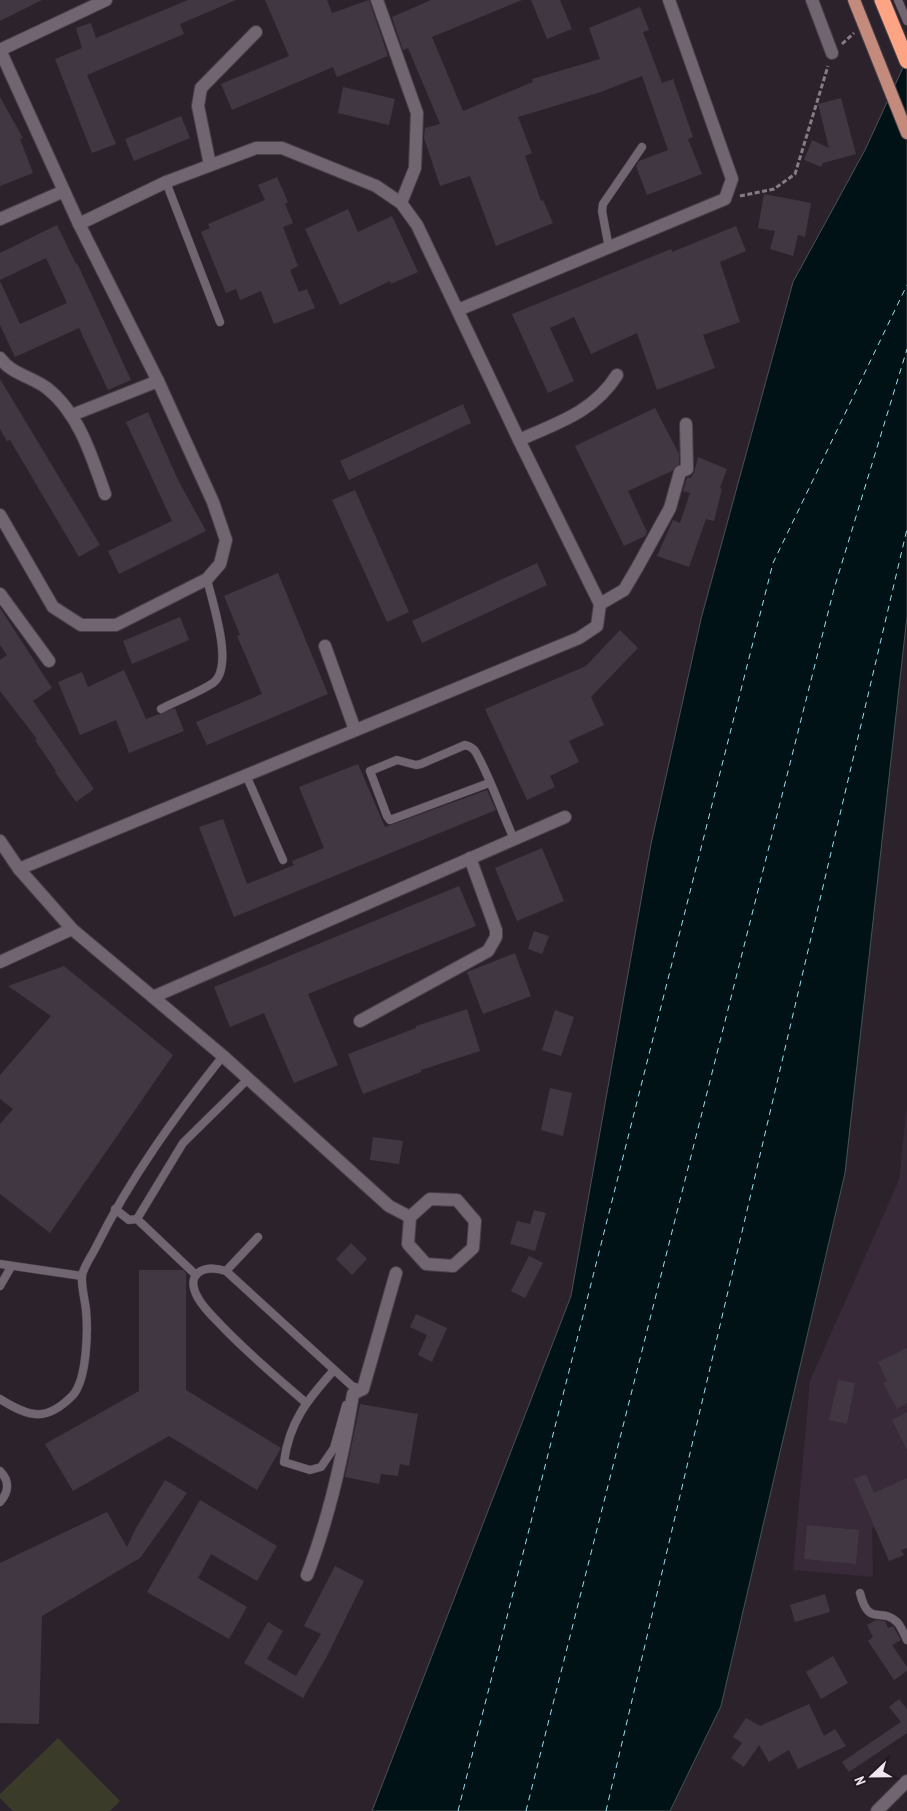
<svg xmlns="http://www.w3.org/2000/svg" width="907" height="1811" font-family="'PT Sans Narrow',sans-serif">
	<rect width="100%" height="100%" fill="#2c222c"/>
	<path fill="#382a39" d="M 907,1104 L 907,1510 L 872,1528 L 873,1577 L 793,1570 L 810,1381 L 899,1180 Z"/>
	<path fill="#3a3b29" d="M 58,1738 L 120,1801 L 110,1811 L 13,1811 L 0,1798 L 0,1794 Z"/>
	<path fill="#001215" stroke="#485256" d="M 907,59 L 907,616 L 845,1173 L 721,1706 L 670,1811 L 372,1811 L 571,1296 L 651,844 L 701,619 L 793,282 L 865,150 Z"/>
	<g fill="none" stroke-linecap="round" stroke-linejoin="round">
		<g stroke="#97e3ef" stroke-width="1" stroke-dasharray="6 5" stroke-linecap="butt">
			<path d="M 458,1811 L 773,563 L 907,285"/>
			<path d="M 526,1811 L 834,589 L 907,349"/>
			<path d="M 606,1811 L 907,529"/>
		</g>
	</g>
	<g fill="#413742">
		<path d="M 0,0 L 42,0 L 0,21 Z"/>
		<path d="M 188,0 L 236,0 L 180,24 L 184,34 L 87,75 L 116,144 L 92,153 L 55,59 L 82,48 L 76,28 L 91,23 L 96,38 Z"/>
		<path d="M 265,0 L 327,0 L 332,13 L 369,0 L 388,56 L 337,77 L 333,67 L 232,110 L 221,84 L 289,56 Z"/>
		<path d="M 431,0 L 522,0 L 432,37 L 463,111 L 533,82 L 532,79 L 600,59 L 589,28 L 640,7 L 649,30 L 643,32 L 662,83 L 673,79 L 693,137 L 688,139 L 702,174 L 647,195 L 636,166 L 639,161 L 668,150 L 642,76 L 601,92 L 518,117 L 532,153 L 525,156 L 541,201 L 543,200 L 553,223 L 496,246 L 470,176 L 440,186 L 424,138 L 425,128 L 440,124 L 408,48 L 403,50 L 392,17 Z"/>
		<path d="M 531,0 L 560,0 L 572,29 L 547,39 Z"/>
		<path d="M 343,87 L 395,99 L 389,125 L 338,113 Z"/>
		<path d="M 0,97 L 23,138 L 20,139 L 33,173 L 0,186 Z"/>
		<path d="M 841,98 L 856,154 L 823,163 L 821,167 L 804,160 L 812,140 L 829,148 L 818,104 Z"/>
		<path d="M 181,116 L 190,138 L 134,161 L 125,139 Z"/>
		<path d="M 277,177 L 288,202 L 285,204 L 293,223 L 283,227 L 298,266 L 290,270 L 299,292 L 307,289 L 315,308 L 274,324 L 261,291 L 240,300 L 236,289 L 226,293 L 201,232 L 210,228 L 208,224 L 265,200 L 258,185 Z"/>
		<path d="M 764,194 L 811,203 L 805,237 L 798,235 L 793,256 L 770,249 L 775,231 L 758,228 Z"/>
		<path d="M 348,209 L 358,232 L 392,216 L 418,272 L 391,284 L 390,281 L 340,305 L 305,229 Z"/>
		<path d="M 57,225 L 76,264 L 77,263 L 131,380 L 108,390 L 79,328 L 15,357 L 0,325 L 0,281 L 20,324 L 67,303 L 46,258 L 0,280 L 0,253 Z"/>
		<path d="M 736,226 L 746,251 L 720,262 L 740,322 L 703,335 L 715,368 L 657,390 L 637,333 L 591,354 L 574,317 L 550,328 L 574,381 L 548,393 L 512,314 L 671,249 L 672,252 Z"/>
		<path d="M 0,379 L 100,545 L 79,557 L 10,440 L 7,441 L 0,429 Z"/>
		<path d="M 463,404 L 471,423 L 349,480 L 340,461 Z"/>
		<path d="M 655,408 L 679,454 L 679,464 L 672,471 L 628,491 L 647,532 L 645,536 L 624,546 L 575,446 Z"/>
		<path d="M 148,412 L 178,480 L 206,531 L 119,574 L 108,551 L 172,521 L 126,422 Z"/>
		<path d="M 698,457 L 727,469 L 720,488 L 722,489 L 714,521 L 706,519 L 689,567 L 657,556 L 673,520 L 680,523 L 690,493 L 683,491 L 687,478 L 689,477 L 690,479 L 694,473 Z"/>
		<path d="M 355,490 L 409,612 L 387,622 L 332,500 Z"/>
		<path d="M 537,563 L 547,585 L 422,643 L 412,621 Z"/>
		<path d="M 278,573 L 328,694 L 207,745 L 196,722 L 262,694 L 237,636 L 240,635 L 224,596 Z"/>
		<path d="M 0,608 L 52,688 L 33,701 L 94,789 L 76,802 L 55,772 L 56,771 L 35,740 L 37,739 L 0,691 L 0,660 L 7,655 L 0,645 Z"/>
		<path d="M 180,617 L 189,640 L 132,664 L 123,641 Z"/>
		<path d="M 620,630 L 638,648 L 591,697 L 604,725 L 569,741 L 579,762 L 550,776 L 555,787 L 527,800 L 485,709 L 586,666 Z"/>
		<path d="M 124,670 L 146,719 L 175,708 L 184,731 L 129,753 L 116,720 L 80,735 L 58,682 L 82,672 L 88,687 Z"/>
		<path d="M 358,764 L 385,827 L 487,790 L 496,810 L 234,917 L 199,827 L 223,819 L 247,884 L 294,865 L 292,861 L 324,848 L 299,787 Z"/>
		<path d="M 542,848 L 564,901 L 517,921 L 495,868 Z"/>
		<path d="M 459,886 L 476,926 L 308,994 L 338,1065 L 294,1083 L 264,1013 L 230,1027 L 214,987 Z"/>
		<path d="M 534,931 L 549,936 L 542,954 L 528,949 Z"/>
		<path d="M 515,953 L 531,996 L 483,1014 L 467,972 Z"/>
		<path d="M 64,966 L 173,1055 L 50,1233 L 0,1194 L 0,1124 L 13,1109 L 0,1099 L 0,1075 L 51,1016 L 8,986 Z"/>
		<path d="M 467,1009 L 480,1051 L 421,1070 L 421,1072 L 363,1094 L 348,1054 L 416,1028 L 416,1026 Z"/>
		<path d="M 555,1010 L 574,1017 L 561,1056 L 542,1050 Z"/>
		<path d="M 550,1088 L 572,1093 L 563,1136 L 541,1130 Z"/>
		<path d="M 373,1137 L 403,1141 L 399,1164 L 370,1160 Z"/>
		<path d="M 534,1210 L 546,1213 L 535,1251 L 510,1244 L 517,1221 L 530,1224 Z"/>
		<path d="M 351,1243 L 367,1259 L 352,1275 L 336,1259 Z"/>
		<path d="M 529,1256 L 543,1263 L 525,1298 L 511,1291 Z"/>
		<path d="M 139,1270 L 183,1270 L 186,1273 L 186,1390 L 281,1448 L 257,1490 L 169,1436 L 73,1491 L 45,1444 L 139,1391 Z"/>
		<path d="M 416,1314 L 447,1328 L 432,1362 L 418,1355 L 427,1335 L 410,1327 Z"/>
		<path d="M 907,1348 L 907,1403 L 897,1409 L 883,1383 L 887,1381 L 878,1362 Z"/>
		<path d="M 838,1380 L 855,1383 L 847,1424 L 829,1420 Z"/>
		<path d="M 360,1404 L 418,1414 L 409,1466 L 400,1464 L 398,1476 L 381,1474 L 379,1484 L 345,1477 Z"/>
		<path d="M 907,1412 L 907,1450 L 892,1420 Z"/>
		<path d="M 866,1474 L 874,1493 L 907,1478 L 907,1548 L 901,1550 L 904,1555 L 889,1561 L 854,1479 Z"/>
		<path d="M 165,1480 L 187,1493 L 140,1558 L 42,1616 L 39,1724 L 0,1723 L 0,1563 L 107,1512 L 127,1547 L 136,1528 Z"/>
		<path d="M 200,1500 L 277,1546 L 257,1581 L 211,1554 L 198,1578 L 247,1607 L 229,1639 L 147,1592 Z"/>
		<path d="M 807,1525 L 859,1530 L 856,1564 L 804,1559 Z"/>
		<path d="M 335,1566 L 364,1581 L 326,1658 L 303,1698 L 244,1663 L 268,1622 L 283,1631 L 267,1659 L 296,1676 L 321,1634 L 304,1626 Z"/>
		<path d="M 825,1594 L 830,1612 L 795,1622 L 790,1605 Z"/>
		<path d="M 876,1620 L 885,1621 L 888,1628 L 893,1626 L 901,1640 L 892,1645 L 907,1667 L 907,1671 L 894,1680 L 868,1641 L 873,1637 L 867,1625 Z"/>
		<path d="M 833,1656 L 848,1683 L 821,1699 L 806,1672 Z"/>
		<path d="M 899,1699 L 907,1709 L 907,1733 L 849,1772 L 842,1762 L 901,1722 L 889,1707 Z"/>
		<path d="M 809,1704 L 824,1736 L 835,1729 L 846,1746 L 798,1769 L 789,1750 L 769,1762 L 759,1745 L 744,1767 L 731,1758 L 742,1743 L 733,1737 L 746,1718 L 760,1726 Z"/>
	</g>
	<g fill="none" stroke-linecap="round" stroke-linejoin="round">
		<g stroke="#494049" stroke-width="9">
			<g id="lane">
				<path d="M 898,0 L 907,21"/>
				<path d="M 166,182 L 220,322"/>
				<path d="M 609,248 L 602,211 L 603,204 L 642,147"/>
				<path d="M 161,709 C 178,700 198,693 213,683 C 235,667 212,602 207,579"/>
				<path d="M 246,775 L 283,860"/>
				<path d="M 489,783 L 390,820 L 387,816 L 370,771 L 397,760 L 416,765 L 421,764 L 465,745 C 469,746 472,747 475,751 C 489,774 502,813 514,839"/>
				<path d="M 115,1209 L 129,1220 L 137,1219 L 183,1143 L 248,1079"/>
				<path d="M 137,1219 L 196,1275"/>
				<path d="M 0,1264 L 82,1276"/>
				<path d="M 226,1271 L 258,1237"/>
				<path d="M 0,1286 L 11,1267"/>
				<path d="M 334,1370 C 308,1399 289,1422 284,1462 L 310,1470 L 321,1467 L 334,1448 L 346,1405"/>
				<path d="M 0,1399 C 29,1417 46,1423 73,1395 C 87,1379 88,1331 86,1310 C 85,1300 81,1286 82,1276 C 83,1267 93,1254 97,1245 C 131,1177 175,1116 223,1056"/>
				<path d="M 305,1402 C 275,1376 245,1351 218,1322 C 211,1315 203,1307 198,1298 C 184,1273 204,1264 226,1271 L 352,1386 L 362,1389"/>
				<path d="M 0,1471 C 10,1481 9,1492 0,1502"/>
				<path d="M 860,1593 C 869,1628 880,1606 897,1622 C 901,1626 904,1634 907,1640"/>
			</g>
		</g>
		<g stroke="#494049" stroke-width="14">
			<g id="street">
				<path d="M 377,0 L 417,113 L 415,168 L 401,203"/>
				<path d="M 812,0 L 832,53"/>
				<path d="M 0,50 L 106,0"/>
				<path d="M 210,165 L 198,106 L 201,88 L 256,32"/>
				<path d="M 0,219 L 64,191"/>
				<path d="M 458,310 L 725,199 L 732,179 L 669,0"/>
				<path d="M 0,358 C 11,374 33,377 48,389 C 79,414 92,457 105,494"/>
				<path d="M 72,415 L 158,381"/>
				<path d="M 519,440 C 557,423 594,412 617,375"/>
				<path d="M 0,515 L 53,607 L 81,625 L 116,625 L 207,579 L 220,564 L 226,540 L 213,502 L 158,381 L 79,224 L 0,50"/>
				<path d="M 0,594 L 49,661"/>
				<path d="M 600,604 L 624,590 L 637,568 L 670,508 L 680,472 L 687,469 L 686,424"/>
				<path d="M 325,646 L 355,730"/>
				<path d="M 0,841 L 19,869 L 72,929 L 223,1056 L 389,1206 L 410,1217"/>
				<path d="M 19,869 L 579,638 L 597,626 L 600,604 L 519,440 L 417,225 L 401,203 L 376,186 L 282,148 L 256,148 L 166,182 L 79,224"/>
				<path d="M 0,962 L 72,929"/>
				<path d="M 153,997 L 565,817"/>
				<path d="M 360,1021 L 488,951 L 496,937 L 496,930 L 470,858"/>
				<path d="M 430,1199 L 457,1200 L 475,1221 L 473,1248 L 453,1266 L 426,1264 L 408,1244 L 410,1217 Z"/>
				<path d="M 307,1575 C 330,1516 343,1456 353,1394 L 363,1389 L 396,1273"/>
			</g>
		</g>
		<g stroke="#494049" stroke-width="14">
			<path id="secondary" d="M 877,1811 L 907,1781"/>
		</g>
		<g stroke="#494049" stroke-width="14">
			<path id="primary" d="M 854,0 L 907,133"/>
		</g>
		<g stroke="#494049" stroke-width="17">
			<path id="highway" d="M 882,0 L 907,61"/>
		</g>
		<g stroke="#857c85" stroke-width="3" stroke-dasharray="5 2.5" stroke-linecap="butt">
			<path d="M 842,44 L 854,33"/>
			<path d="M 740,196 L 774,189 L 795,174 L 828,66"/>
		</g>
		<use href="#lane" stroke="#706571" stroke-width="8"/>
		<use href="#street" stroke="#706571" stroke-width="12"/>
		<use href="#secondary" stroke="#706571" stroke-width="12"/>
		<use href="#primary" stroke="#c48b7c" stroke-width="12"/>
		<use href="#highway" stroke="#fca484" stroke-width="15"/>
	</g>
	<g transform="translate(872 1776) rotate(248)" stroke="#221922" stroke-width="4" paint-order="stroke">
	<path d="M0-4L9 19L0 12L-9 19Z" fill="#efe8ef"/>
	<text y="-8" font-size="14" font-weight="bold" text-anchor="middle" fill="#efe8ef">N</text>
	</g>
</svg>
